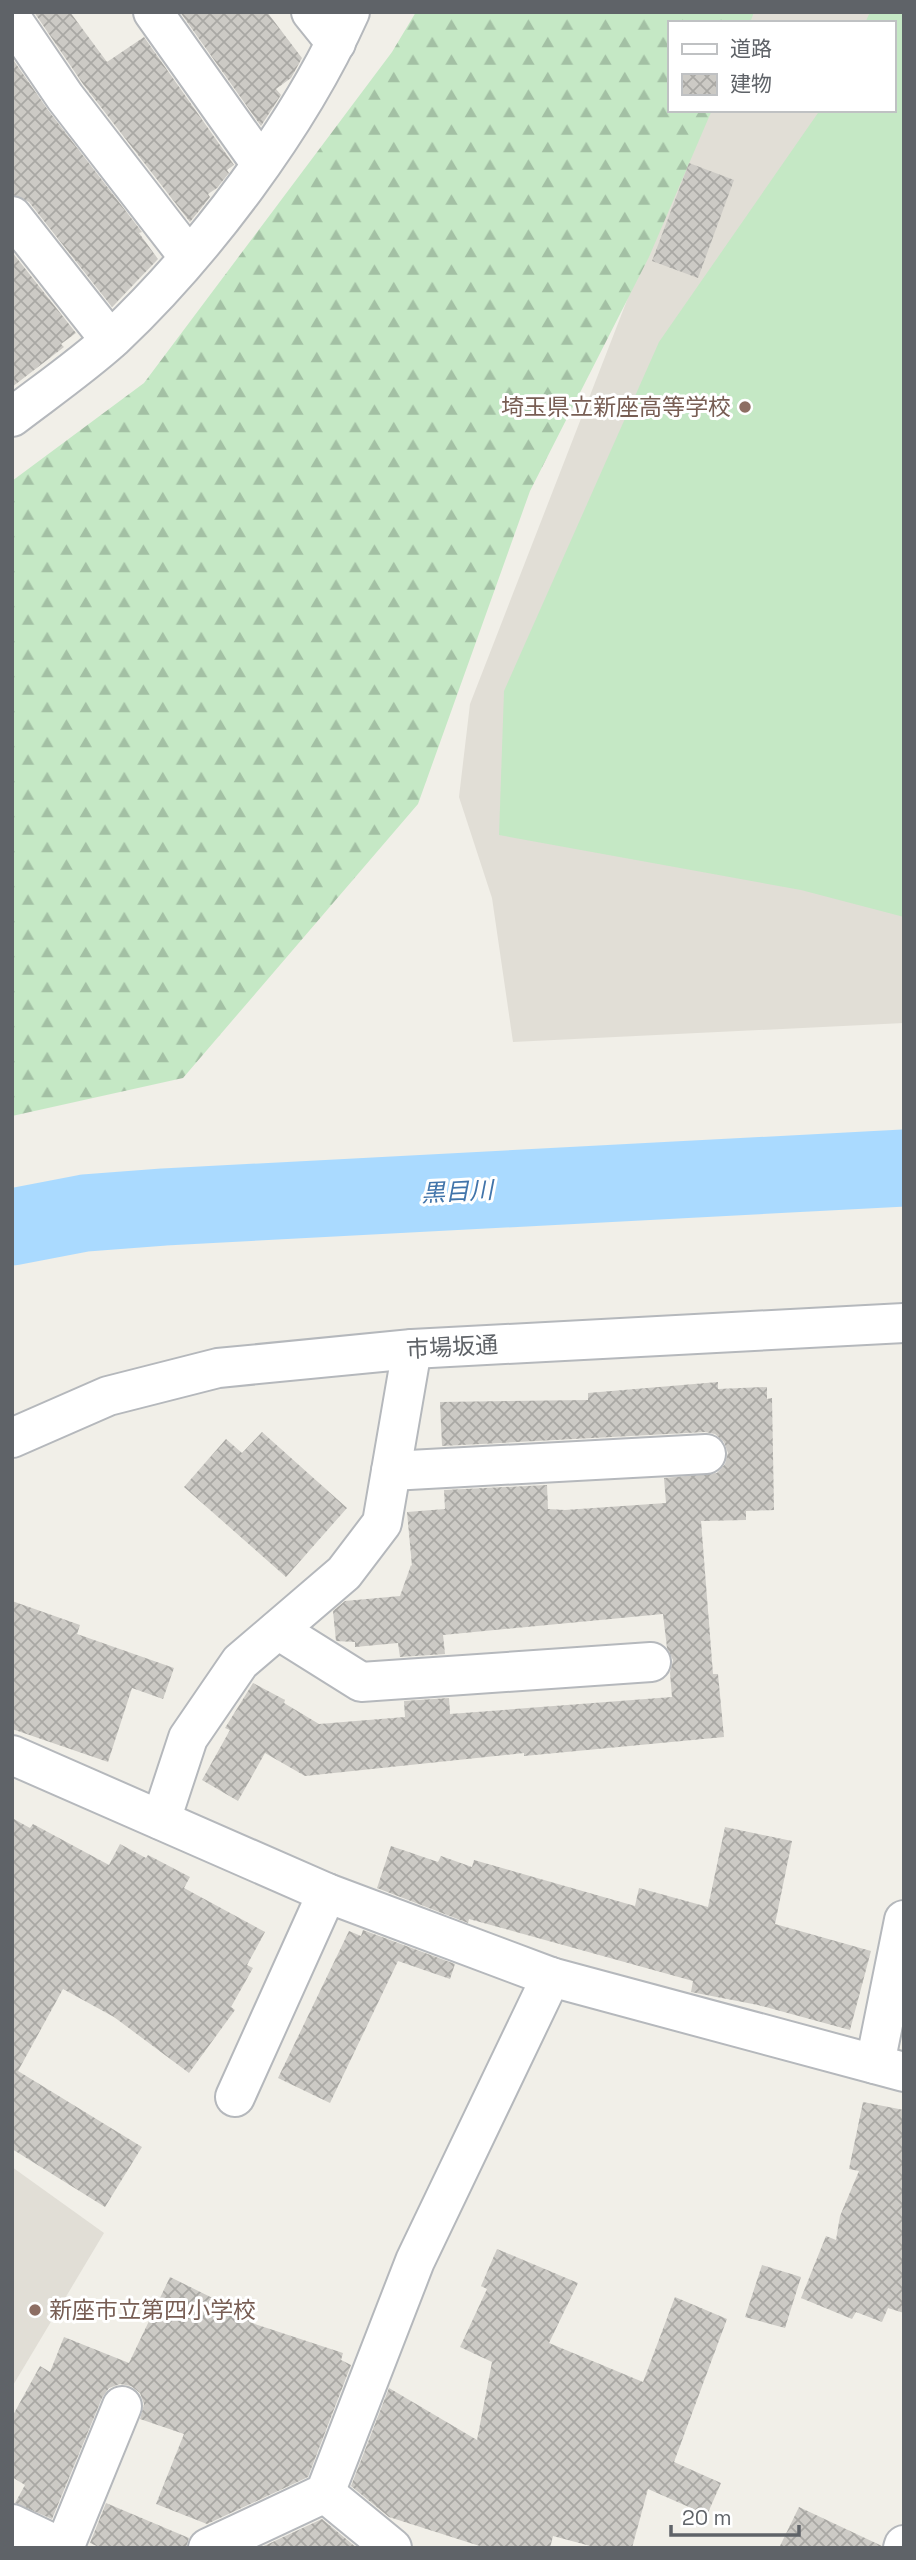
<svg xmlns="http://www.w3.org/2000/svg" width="916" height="2560" font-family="'Space Grotesk','Noto Sans JP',sans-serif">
	<defs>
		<pattern id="forest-firs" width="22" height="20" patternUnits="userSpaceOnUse" patternTransform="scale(1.75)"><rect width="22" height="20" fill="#c5e8c5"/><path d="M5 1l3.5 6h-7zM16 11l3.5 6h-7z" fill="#a3c0a4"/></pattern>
		<pattern id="building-cross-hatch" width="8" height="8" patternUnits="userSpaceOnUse" patternTransform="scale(1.75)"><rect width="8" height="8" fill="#cccac5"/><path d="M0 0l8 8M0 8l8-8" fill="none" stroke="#a9a8a4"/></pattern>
	</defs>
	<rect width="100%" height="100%" fill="#f1efe8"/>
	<g fill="#e1ded6">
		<path d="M 740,12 L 904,12 L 904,1023 L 513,1042 L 492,898 L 459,797 L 470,704 L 701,110 L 893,110 L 893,23 L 735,23 Z"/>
		<path d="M 12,2167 L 104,2233 L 12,2387 Z"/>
	</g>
	<path fill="url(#forest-firs)" d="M 416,12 L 754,12 L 750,23 L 669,23 L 669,110 L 712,110 L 649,257 L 530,491 L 418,804 L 183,1078 L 12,1116 L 12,481 L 144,383 L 392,52 Z"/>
	<path fill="#c5e8c5" d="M 870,12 L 904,12 L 904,917 L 801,890 L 499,835 L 504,691 L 659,342 L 820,110 L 893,110 L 893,23 L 865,23 Z"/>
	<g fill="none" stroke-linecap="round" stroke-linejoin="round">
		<path stroke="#aadaff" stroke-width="77" d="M 12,1227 L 85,1213 L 164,1207 L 904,1168"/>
	</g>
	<g fill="url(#building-cross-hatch)">
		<path d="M 34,12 L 70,12 L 107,62 L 144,37 L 234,165 L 227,170 L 229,173 L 217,188 L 208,194 L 210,197 L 190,222 L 83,84 Z"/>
		<path d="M 180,12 L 267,12 L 302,58 L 291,78 L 276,89 L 281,95 L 261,126 Z"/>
		<path d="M 12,58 L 48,110 L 142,232 L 139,233 L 158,259 L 112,307 L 29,202 L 12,195 Z"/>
		<path d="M 689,163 L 734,180 L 698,278 L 652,261 Z"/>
		<path d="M 12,252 L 76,333 L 61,344 L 64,347 L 12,387 Z"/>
		<path d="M 718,1382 L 718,1389 L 767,1387 L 767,1399 L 772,1398 L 774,1510 L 746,1511 L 746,1520 L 701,1521 L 713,1674 L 718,1674 L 724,1737 L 524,1756 L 524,1753 L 305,1776 L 265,1753 L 238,1801 L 202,1780 L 230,1730 L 225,1728 L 253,1683 L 285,1700 L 284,1703 L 319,1724 L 405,1717 L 404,1701 L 449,1698 L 450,1714 L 672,1697 L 670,1673 L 673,1660 L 667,1648 L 663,1614 L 443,1635 L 445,1654 L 400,1657 L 398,1643 L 355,1647 L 355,1642 L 336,1641 L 333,1611 L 345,1601 L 400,1596 L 411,1565 L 412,1566 L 407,1512 L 445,1509 L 444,1490 L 547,1485 L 548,1509 L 565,1510 L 666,1503 L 664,1478 L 717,1473 L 725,1464 L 728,1453 L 724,1442 L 715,1434 L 705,1432 L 442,1446 L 440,1402 L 588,1400 L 588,1393 Z"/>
		<path d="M 262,1432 L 347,1508 L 286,1577 L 184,1487 L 226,1439 L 242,1453 Z"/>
		<path d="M 12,1601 L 80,1625 L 77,1634 L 174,1668 L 163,1699 L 132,1688 L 108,1762 L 12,1729 Z"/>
		<path d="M 12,1818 L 30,1828 L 33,1824 L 109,1865 L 120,1844 L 146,1858 L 148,1855 L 190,1877 L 184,1888 L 265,1932 L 247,1965 L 253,1968 L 231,2007 L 235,2010 L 189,2073 L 114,2017 L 63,1989 L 18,2071 L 142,2147 L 105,2207 L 12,2149 Z"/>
		<path d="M 725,1827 L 792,1841 L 775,1924 L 871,1951 L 850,2030 L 758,2005 L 691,1992 L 693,1981 L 469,1919 L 468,1923 L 377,1888 L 391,1846 L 438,1862 L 441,1856 L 472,1867 L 474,1860 L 635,1906 L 639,1888 L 708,1907 Z"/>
		<path d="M 363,1930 L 455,1964 L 450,1979 L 398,1961 L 330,2103 L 278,2078 L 349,1931 L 361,1936 Z"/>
		<path d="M 863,2102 L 904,2110 L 904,2313 L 888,2308 L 882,2322 L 856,2312 L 852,2319 L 801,2298 L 826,2236 L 836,2240 L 840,2216 L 859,2171 L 849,2169 Z"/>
		<path d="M 497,2249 L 578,2283 L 549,2343 L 643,2382 L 675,2297 L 727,2319 L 674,2462 L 721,2483 L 707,2515 L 648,2489 L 632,2548 L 598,2548 L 553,2536 L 550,2548 L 486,2548 L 389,2517 L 351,2486 L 389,2388 L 477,2440 L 492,2362 L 460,2347 L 487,2289 L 481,2286 Z"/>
		<path d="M 762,2265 L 801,2277 L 785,2328 L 745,2317 Z"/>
		<path d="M 170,2277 L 251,2317 L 249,2322 L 343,2353 L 341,2360 L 351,2365 L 308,2477 L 207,2524 L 156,2504 L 184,2434 L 140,2419 L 144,2404 L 140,2393 L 131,2386 L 120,2384 L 109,2388 L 102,2398 L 52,2519 L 15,2503 L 25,2485 L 12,2477 L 12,2417 L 40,2366 L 50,2372 L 64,2337 L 129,2363 Z"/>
		<path d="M 106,2503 L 189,2538 L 186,2548 L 101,2548 L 90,2543 Z"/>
		<path d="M 799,2507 L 882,2546 L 882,2548 L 779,2548 Z"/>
		<path d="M 322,2519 L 357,2548 L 264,2546 Z"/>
	</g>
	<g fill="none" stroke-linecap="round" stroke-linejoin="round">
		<g stroke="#b5b8bc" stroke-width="42">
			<g id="minor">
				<path d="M 153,12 L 261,164"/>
				<path d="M 311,12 L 336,43"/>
				<path d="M 12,19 L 65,97 L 188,256"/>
				<path d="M 12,216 L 110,340"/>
				<path d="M 12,417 C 46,391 82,366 113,338 C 204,252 299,126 350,12"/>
				<path d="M 12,1438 L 108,1396 L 218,1368 L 412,1349 L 904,1323"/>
				<path d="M 391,1471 L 706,1454"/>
				<path d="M 278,1630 L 361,1682 L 651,1662"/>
				<path d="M 12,1755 L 327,1893 L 551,1977 L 904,2072"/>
				<path d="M 161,1820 L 188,1738 L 240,1662 L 344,1573 L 382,1523 L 412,1349"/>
				<path d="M 875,2064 L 904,1920"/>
				<path d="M 235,2097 L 327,1893"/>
				<path d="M 325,2493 L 392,2548"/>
				<path d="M 12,2524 L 62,2548"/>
				<path d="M 64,2548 L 122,2406"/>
				<path d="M 208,2548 L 325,2493 L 415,2261 L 551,1977"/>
				<path d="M 903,2548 L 904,2545"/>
			</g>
		</g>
		<use href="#minor" stroke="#fff" stroke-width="38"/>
	</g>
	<g fill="#8d6e63" stroke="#fff" stroke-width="2.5">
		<circle cx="745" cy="407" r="7"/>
		<circle cx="35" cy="2310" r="7"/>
	</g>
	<g text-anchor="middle" stroke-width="6" stroke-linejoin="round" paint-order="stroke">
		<g font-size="23" fill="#785e54" stroke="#fff" text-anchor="end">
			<text x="731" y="415">埼玉県立新座高等学校</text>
			<text x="49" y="2318" text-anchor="start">新座市立第四小学校</text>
		</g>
		<g font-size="23" fill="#5f6368" stroke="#fff">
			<text transform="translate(452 1347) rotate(-3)" y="8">市場坂通</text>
		</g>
		<g font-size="24" font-style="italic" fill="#4174aa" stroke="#fff">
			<text transform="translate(457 1192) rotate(-3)" y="8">黒目川</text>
		</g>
	</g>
	<rect width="916" height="2560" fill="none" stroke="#5f6368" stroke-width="28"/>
	<rect x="668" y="21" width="228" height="91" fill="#ffffff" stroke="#bfc1c3" stroke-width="2"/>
	<rect x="682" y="44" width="35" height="10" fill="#ffffff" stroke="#bfc1c3" stroke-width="2"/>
	<text x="730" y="56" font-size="21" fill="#5f6368">道路</text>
	<rect x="682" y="74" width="35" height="21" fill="url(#building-cross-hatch)" stroke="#bfc1c3" stroke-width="2"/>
	<text x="730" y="91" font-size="21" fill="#5f6368">建物</text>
	<path d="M671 2525v10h128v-10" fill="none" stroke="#5f6368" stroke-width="3.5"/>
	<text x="682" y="2525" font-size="21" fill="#5f6368" stroke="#ffffff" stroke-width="5" paint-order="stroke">20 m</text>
</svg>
